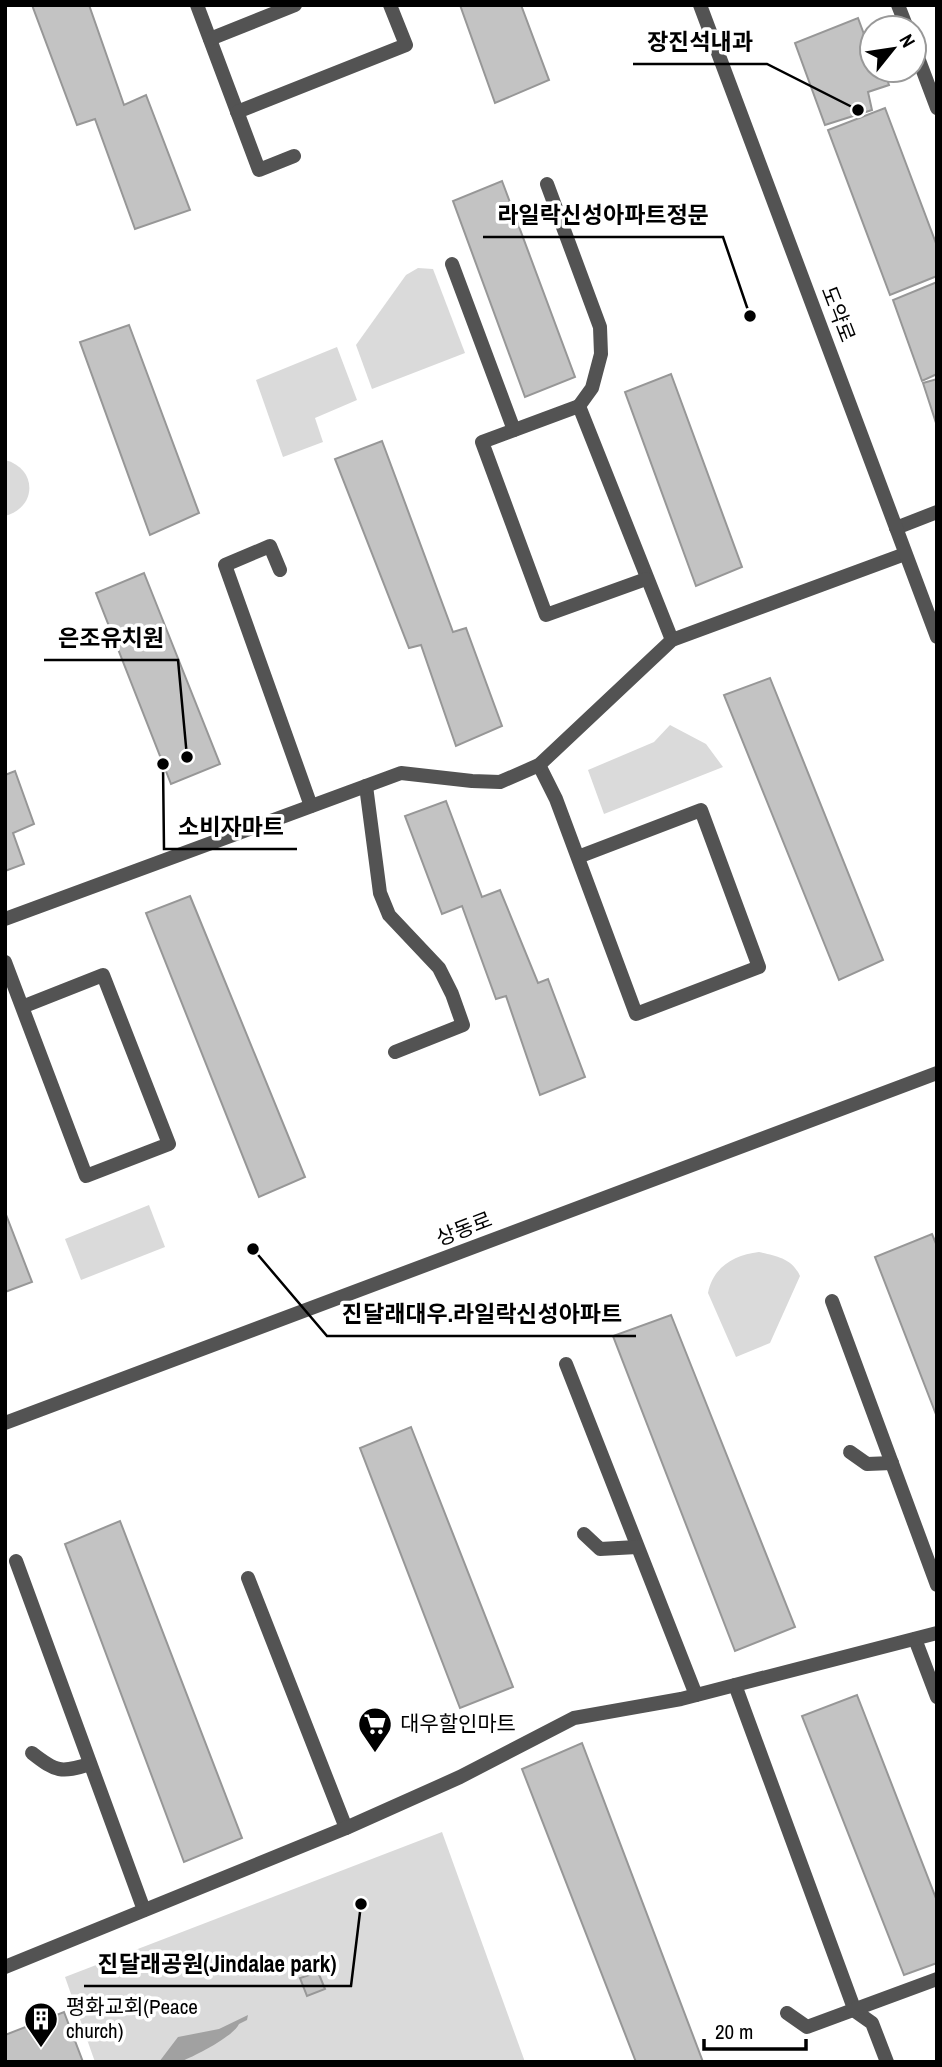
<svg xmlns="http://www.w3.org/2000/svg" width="942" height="2067" font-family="'Archivo Narrow','Noto Sans KR',sans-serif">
	<rect width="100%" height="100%" fill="#fff"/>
	<g fill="#dadada">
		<path d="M 418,268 L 433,269 L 465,353 L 372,389 L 356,345 L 406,275 Z"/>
		<path d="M 337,347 L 357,400 L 315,418 L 323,442 L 283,457 L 256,380 Z"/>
		<path d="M 5,460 C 37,468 38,507 5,516 Z"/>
		<path d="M 670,725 L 706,744 L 723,767 L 604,814 L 588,770 L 654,742 Z"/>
		<path d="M 149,1205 L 165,1247 L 81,1280 L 65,1239 Z"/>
		<path d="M 759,1252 C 776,1256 792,1258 800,1276 L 770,1343 L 736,1357 L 708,1293 C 713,1267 734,1255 759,1252 Z"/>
		<path d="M 442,1832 L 525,2062 L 95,2062 L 65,1977 Z"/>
	</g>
	<path fill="#a1a1a1" d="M 248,2015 L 247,2020 L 239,2024 C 234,2036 195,2056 182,2061 C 175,2063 166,2062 159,2062 L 178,2037 L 219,2029 Z"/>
	<g fill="#c3c3c3" stroke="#979797" stroke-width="2">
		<path d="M 32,5 L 89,5 L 124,105 L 146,95 L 190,210 L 135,229 L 95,119 L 77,125 Z"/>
		<path d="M 460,5 L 521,5 L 549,80 L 495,103 Z"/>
		<path d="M 858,18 L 872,56 L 872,70 L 884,70 L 889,85 L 868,92 L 872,110 L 825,125 L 795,43 Z"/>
		<path d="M 885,108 L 937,246 L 937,276 L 890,295 L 828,130 Z"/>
		<path d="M 502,181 L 575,377 L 525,397 L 453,201 Z"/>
		<path d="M 937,282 L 937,374 L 922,381 L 893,300 Z"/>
		<path d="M 129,325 L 199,513 L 150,535 L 80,342 Z"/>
		<path d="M 671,374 L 742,567 L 696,586 L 625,392 Z"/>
		<path d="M 937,379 L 937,426 L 923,383 Z"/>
		<path d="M 382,441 L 453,632 L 466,628 L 502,726 L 456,746 L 421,645 L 409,648 L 335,459 Z"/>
		<path d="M 144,573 L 220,764 L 171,784 L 96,593 Z"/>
		<path d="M 770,678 L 883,960 L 839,980 L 724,695 Z"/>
		<path d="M 15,771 L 34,824 L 13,833 L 24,864 L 5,871 L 5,775 Z"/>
		<path d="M 446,801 L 482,897 L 500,890 L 538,983 L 548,979 L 585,1077 L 540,1095 L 506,996 L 496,999 L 462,906 L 442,914 L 405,816 Z"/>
		<path d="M 190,896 L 305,1177 L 259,1197 L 146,913 Z"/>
		<path d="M 5,1212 L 32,1282 L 5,1292 Z"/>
		<path d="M 932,1234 L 937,1246 L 937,1417 L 875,1257 Z"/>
		<path d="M 671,1315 L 795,1627 L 735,1651 L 613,1336 Z"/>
		<path d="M 411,1427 L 513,1687 L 460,1708 L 360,1448 Z"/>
		<path d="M 120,1521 L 242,1838 L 184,1862 L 65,1544 Z"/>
		<path d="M 857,1695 L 937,1901 L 937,1963 L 904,1975 L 802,1716 Z"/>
		<path d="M 582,1743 L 703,2062 L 636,2062 L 522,1769 Z"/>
		<path d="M 318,1972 L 325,1989 L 307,1996 L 300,1978 Z"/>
		<path d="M 64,2012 L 83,2062 L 5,2062 L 5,2035 Z"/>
	</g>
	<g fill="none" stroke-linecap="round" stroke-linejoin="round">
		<g stroke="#535353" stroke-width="14">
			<path d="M 197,5 L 259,170 L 294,156"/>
			<path d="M 210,39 L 295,5"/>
			<path d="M 237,112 L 406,45 L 390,5"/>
			<path d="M 547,184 L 600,327 L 601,354 L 592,388 L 579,406 L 672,640"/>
			<path d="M 452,264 L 514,430"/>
			<path d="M 579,406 L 482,442 L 546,615 L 646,579"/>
			<path d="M 280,570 L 270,546 L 225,565 L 311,806"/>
			<path d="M 539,765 L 556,799 L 636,1014 L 759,967 L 701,810 L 578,857"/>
			<path d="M 366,786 L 380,893 L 389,915 L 439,968 L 452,994 L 463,1025 L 395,1052"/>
			<path d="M 5,919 L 401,773 L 472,781 L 500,782 L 539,765 L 672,640 L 905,554"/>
			<path d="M 5,962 L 86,1176 L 169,1144 L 103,975 L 22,1007"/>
			<path d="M 832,1301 L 937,1585"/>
			<path d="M 566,1364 L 696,1695"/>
			<path d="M 850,1452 L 867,1464 L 892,1463"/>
			<path d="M 584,1534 L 600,1549 L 637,1547"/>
			<path d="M 16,1561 L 144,1910"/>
			<path d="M 248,1578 L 346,1828"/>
			<path d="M 915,1639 L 937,1697"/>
			<path d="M 735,1685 L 855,2011 L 872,2023 L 887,2062"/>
			<path d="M 32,1753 C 56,1772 61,1773 90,1764"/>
			<path d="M 5,1967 L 346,1828 L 460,1777 L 574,1718 L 681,1699 L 937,1633"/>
			<path d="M 787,2013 L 807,2027 L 937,1979"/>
		</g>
		<g stroke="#535353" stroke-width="14">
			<path d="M 898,5 L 907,28"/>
			<path d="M 914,47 L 937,108"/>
			<path d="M 896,528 L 937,512"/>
		</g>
		<g stroke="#535353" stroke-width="14">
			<path d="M 700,5 L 937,637"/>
			<path d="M 5,1423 L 937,1073"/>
		</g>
	</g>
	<defs>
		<g id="supermarket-pin" transform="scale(1.75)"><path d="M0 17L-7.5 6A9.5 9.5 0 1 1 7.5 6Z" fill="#000" stroke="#fff"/><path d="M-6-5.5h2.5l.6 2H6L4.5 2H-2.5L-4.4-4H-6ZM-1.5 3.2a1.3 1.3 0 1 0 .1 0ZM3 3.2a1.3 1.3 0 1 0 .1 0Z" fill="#fff"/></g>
		<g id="building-pin" transform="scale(1.75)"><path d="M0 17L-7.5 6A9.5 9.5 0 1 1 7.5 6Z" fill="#000" stroke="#fff"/><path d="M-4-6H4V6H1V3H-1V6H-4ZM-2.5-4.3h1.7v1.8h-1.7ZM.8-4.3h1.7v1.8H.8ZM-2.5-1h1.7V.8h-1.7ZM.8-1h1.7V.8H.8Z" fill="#fff"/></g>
	</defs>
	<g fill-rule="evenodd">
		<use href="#supermarket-pin" x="375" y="1724"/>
		<use href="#building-pin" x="41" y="2019"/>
	</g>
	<g text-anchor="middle" stroke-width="7" stroke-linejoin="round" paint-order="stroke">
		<g font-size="21" fill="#000" stroke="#fff">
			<text transform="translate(838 314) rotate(69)" y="7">도약로</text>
			<text transform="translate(464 1229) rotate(-21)" y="7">상동로</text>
		</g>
		<g font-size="21" fill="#000" stroke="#fff" text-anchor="start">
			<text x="400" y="1731">대우할인마트</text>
			<text x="66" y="2014">평화교회(Peace<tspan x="66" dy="24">church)</tspan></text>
		</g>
	</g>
	<path fill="none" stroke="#000" stroke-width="2.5" d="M858 110L767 64H633M750 316L723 237H483M187 757L178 660H44M163 764L164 849H297M253 1249L327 1336H636M361 1904L351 1986H84"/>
	<g fill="#000" stroke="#fff" stroke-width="2.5">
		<circle cx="858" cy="110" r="7"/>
		<circle cx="750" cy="316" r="7"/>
		<circle cx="187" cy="757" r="7"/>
		<circle cx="163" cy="764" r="7"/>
		<circle cx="253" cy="1249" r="7"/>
		<circle cx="361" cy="1904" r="7"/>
	</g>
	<g font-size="23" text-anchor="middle" font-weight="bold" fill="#000" stroke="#fff" stroke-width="7" stroke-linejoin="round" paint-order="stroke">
		<text x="700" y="50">장진석내과</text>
		<text x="603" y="223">라일락신성아파트정문</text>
		<text x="111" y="646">은조유치원</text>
		<text x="231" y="835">소비자마트</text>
		<text x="482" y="1322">진달래대우.라일락신성아파트</text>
		<text x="217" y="1972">진달래공원(Jindalae park)</text>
	</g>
	<rect width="942" height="2067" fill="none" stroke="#000000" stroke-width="14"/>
	<g transform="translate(893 49) rotate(60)"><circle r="33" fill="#ffffff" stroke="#999999" stroke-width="2"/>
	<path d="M0-5L12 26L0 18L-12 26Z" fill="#000000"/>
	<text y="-10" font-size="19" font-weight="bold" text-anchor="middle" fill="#000000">N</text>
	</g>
	<path d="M704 2039v10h102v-10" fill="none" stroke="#000000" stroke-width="3.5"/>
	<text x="715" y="2039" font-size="21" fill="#000000" stroke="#ffffff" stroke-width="5" paint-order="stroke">20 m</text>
</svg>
